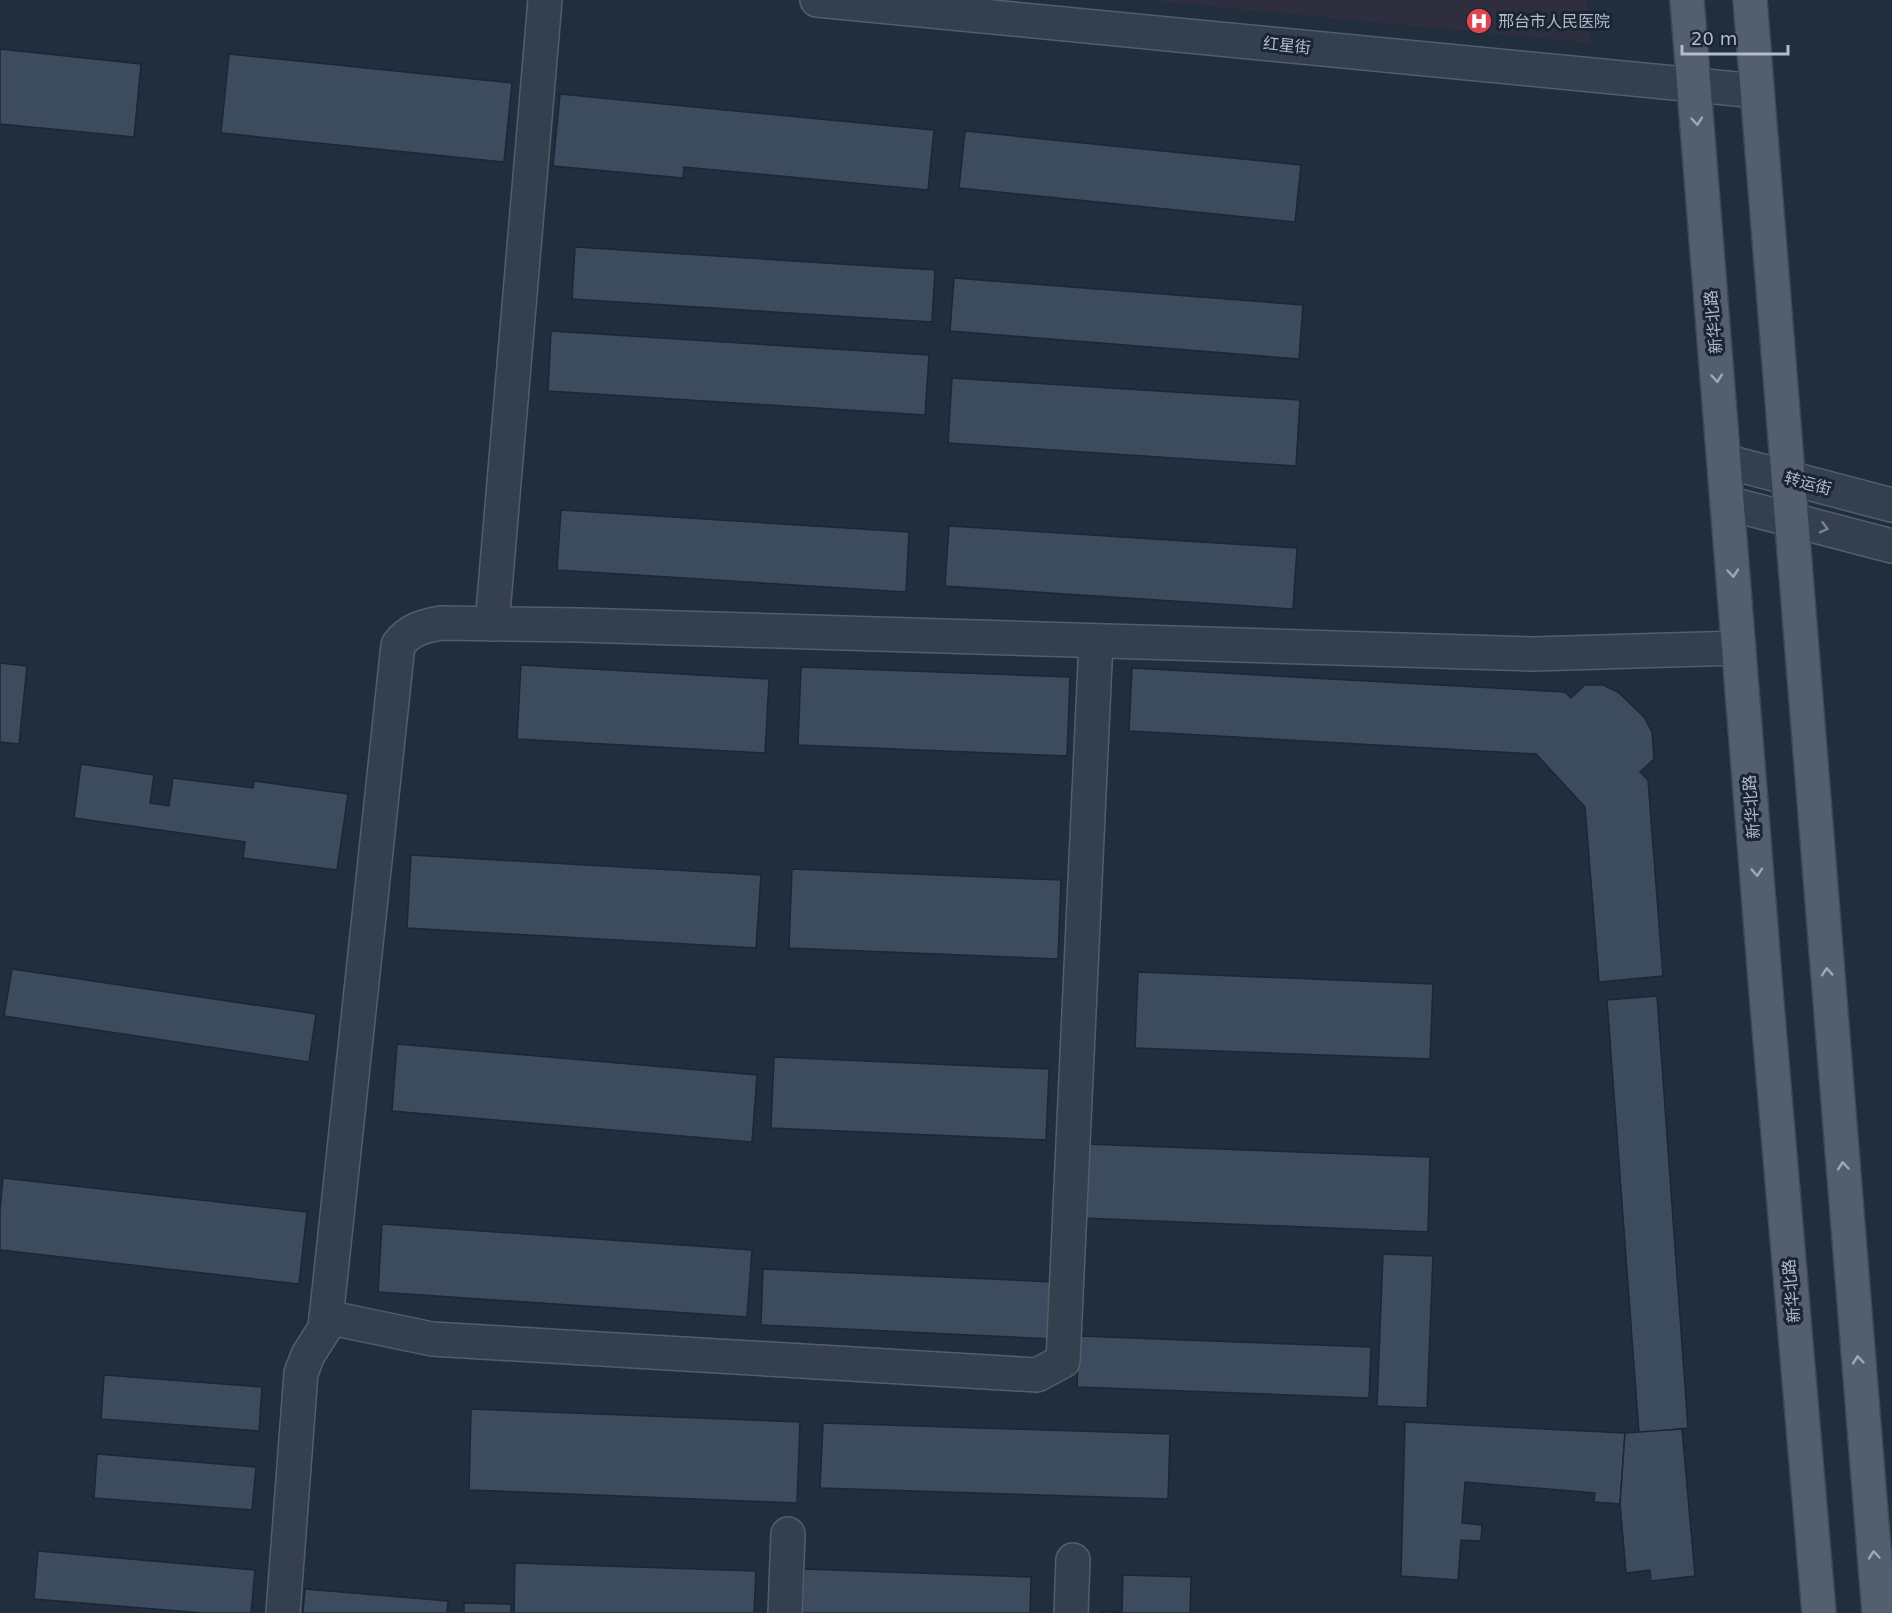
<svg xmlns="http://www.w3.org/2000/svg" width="1892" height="1613" font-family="'DejaVu Sans','Noto Sans SC',sans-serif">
	<rect width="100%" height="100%" fill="#212e3e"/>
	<path fill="#2f2e3f" d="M 1147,0 L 1587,0 L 1590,43 Z"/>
	<g fill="#3c4c5e" stroke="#1c2735" stroke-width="1.5">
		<path d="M 0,49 L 141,64 L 134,137 L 0,124 Z"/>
		<path d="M 229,54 L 512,83 L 504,162 L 221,133 Z"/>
		<path d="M 560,94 L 934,130 L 928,190 L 684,167 L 683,178 L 553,166 Z"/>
		<path d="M 965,131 L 1301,165 L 1295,222 L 959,188 Z"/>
		<path d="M 575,247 L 935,270 L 932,322 L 572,299 Z"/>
		<path d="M 954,278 L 1303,305 L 1299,359 L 950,331 Z"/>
		<path d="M 551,331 L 929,355 L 925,415 L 548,391 Z"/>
		<path d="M 952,378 L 1300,400 L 1296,466 L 948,443 Z"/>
		<path d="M 561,510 L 909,532 L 906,592 L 557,570 Z"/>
		<path d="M 949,526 L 1297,548 L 1293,609 L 945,586 Z"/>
		<path d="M 0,663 L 27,666 L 19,744 L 0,742 Z"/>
		<path d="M 521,665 L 769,679 L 765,753 L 517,739 Z"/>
		<path d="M 801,667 L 1070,677 L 1067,756 L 798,745 Z"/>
		<path d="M 1132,668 L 1565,692 L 1571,698 L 1585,685 L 1603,685 L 1618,692 L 1644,717 L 1652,732 L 1654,759 L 1640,772 L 1648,780 L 1663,976 L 1599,982 L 1585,807 L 1536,754 L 1129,731 Z"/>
		<path d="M 81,764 L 154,775 L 150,803 L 169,806 L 173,778 L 253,788 L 254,781 L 348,794 L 337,870 L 243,858 L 245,842 L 74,818 Z"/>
		<path d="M 411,855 L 761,875 L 756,948 L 407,928 Z"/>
		<path d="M 792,869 L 1061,880 L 1058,959 L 789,948 Z"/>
		<path d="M 12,969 L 316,1014 L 309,1062 L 4,1016 Z"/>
		<path d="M 1138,972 L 1433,984 L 1430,1059 L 1135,1048 Z"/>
		<path d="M 1657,996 L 1688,1428 L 1639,1433 L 1607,1000 Z"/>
		<path d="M 397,1044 L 757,1075 L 752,1142 L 392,1111 Z"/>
		<path d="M 774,1057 L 1049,1069 L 1046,1140 L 771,1128 Z"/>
		<path d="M 1085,1144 L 1430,1157 L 1428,1232 L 1082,1218 Z"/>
		<path d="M 3,1178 L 307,1212 L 299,1284 L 0,1250 L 0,1211 Z"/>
		<path d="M 382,1224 L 752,1250 L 747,1317 L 378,1292 Z"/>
		<path d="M 1383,1254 L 1433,1256 L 1427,1408 L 1377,1406 Z"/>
		<path d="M 763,1269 L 1055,1282 L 1053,1339 L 761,1325 Z"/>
		<path d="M 1079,1336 L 1371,1347 L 1369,1398 L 1077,1387 Z"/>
		<path d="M 104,1375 L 262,1387 L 259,1431 L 101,1419 Z"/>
		<path d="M 471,1409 L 800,1422 L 797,1503 L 469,1490 Z"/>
		<path d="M 1405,1422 L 1625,1433 L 1620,1504 L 1594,1502 L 1595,1493 L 1465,1482 L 1462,1523 L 1482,1525 L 1481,1541 L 1461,1540 L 1458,1580 L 1401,1576 Z"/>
		<path d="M 823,1423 L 1170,1434 L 1168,1499 L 820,1488 Z"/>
		<path d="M 1682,1429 L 1695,1576 L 1651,1581 L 1650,1570 L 1626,1573 L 1620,1504 L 1625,1433 Z"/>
		<path d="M 97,1454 L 256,1467 L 252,1510 L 94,1498 Z"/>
		<path d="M 38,1551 L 255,1570 L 251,1613 L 203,1613 L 34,1599 Z"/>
		<path d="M 515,1563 L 756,1571 L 754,1613 L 514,1613 Z"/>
		<path d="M 804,1569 L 1031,1577 L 1030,1613 L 802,1613 Z"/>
		<path d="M 1123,1575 L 1191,1577 L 1190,1613 L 1102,1613 L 1102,1611 L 1122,1612 Z"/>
		<path d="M 305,1589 L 448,1601 L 447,1613 L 303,1613 Z"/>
		<path d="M 464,1603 L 511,1604 L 511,1613 L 464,1613 Z"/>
	</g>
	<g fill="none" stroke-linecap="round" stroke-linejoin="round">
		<g stroke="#535e6c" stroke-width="36">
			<g id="minor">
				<path d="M 817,0 L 1757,91"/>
				<path d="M 1724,461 L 1892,505"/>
				<path d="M 1727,503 L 1892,546"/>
				<path d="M 492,624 L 545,0"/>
				<path d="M 326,1317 L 432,1339 L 1037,1375 L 1063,1361 L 1096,641"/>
				<path d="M 283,1613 L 301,1373 L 308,1355 L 325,1328 L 398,645 C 409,630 423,626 441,623 L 579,625 L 1532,654 L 1739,648"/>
				<path d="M 785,1613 L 788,1534"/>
				<path d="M 1071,1613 L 1073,1560"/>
			</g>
		</g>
		<g stroke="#3e4957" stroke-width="36">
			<g id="major">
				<path d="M 1687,0 L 1767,1004 L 1819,1613"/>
				<path d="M 1750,0 L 1879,1613"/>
			</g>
		</g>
		<use href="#minor" stroke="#35404e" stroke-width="33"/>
		<use href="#major" stroke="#535f6f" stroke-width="33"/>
	</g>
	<defs><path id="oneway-chevron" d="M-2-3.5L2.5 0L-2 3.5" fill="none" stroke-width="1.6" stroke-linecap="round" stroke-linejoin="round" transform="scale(1.5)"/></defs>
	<g stroke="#9ea9b8">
		<use href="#oneway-chevron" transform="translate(1697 121) rotate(85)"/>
		<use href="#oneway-chevron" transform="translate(1717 378) rotate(85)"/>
		<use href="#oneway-chevron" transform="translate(1733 573) rotate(85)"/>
		<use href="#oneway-chevron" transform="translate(1757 872) rotate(86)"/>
		<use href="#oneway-chevron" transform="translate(1827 972) rotate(-94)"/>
		<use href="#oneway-chevron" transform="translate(1843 1166) rotate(-95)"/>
		<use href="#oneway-chevron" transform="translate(1858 1360) rotate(-95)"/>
		<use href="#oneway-chevron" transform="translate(1874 1555) rotate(-95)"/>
	</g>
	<use stroke="#798492" href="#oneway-chevron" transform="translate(1824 528) rotate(15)"/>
	<defs>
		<g id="hospital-disc" transform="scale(1.35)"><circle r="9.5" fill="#e0444e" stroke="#1a2533"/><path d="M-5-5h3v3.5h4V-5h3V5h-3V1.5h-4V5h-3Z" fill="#fff"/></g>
	</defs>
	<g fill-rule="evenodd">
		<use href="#hospital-disc" x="1479" y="21"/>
	</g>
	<g text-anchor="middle" stroke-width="6" stroke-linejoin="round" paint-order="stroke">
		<g font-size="16" fill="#b1bbca" stroke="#1a2533" text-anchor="start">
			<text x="1498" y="27">邢台市人民医院</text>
		</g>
		<g font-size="16" fill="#b1bbca" stroke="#1a2533">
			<text transform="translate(1287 45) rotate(6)" y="6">红星街</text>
			<text transform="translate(1713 322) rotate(-95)" y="6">新华北路</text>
			<text transform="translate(1808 483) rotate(15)" y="6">转运街</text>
			<text transform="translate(1751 807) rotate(-94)" y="6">新华北路</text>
			<text transform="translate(1791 1291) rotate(-95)" y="6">新华北路</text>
		</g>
	</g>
	<path d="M1682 45v9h106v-9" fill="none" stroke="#b1bbca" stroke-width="3"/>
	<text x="1691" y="45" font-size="18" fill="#b1bbca" stroke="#1a2533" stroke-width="4.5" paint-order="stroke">20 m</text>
</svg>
